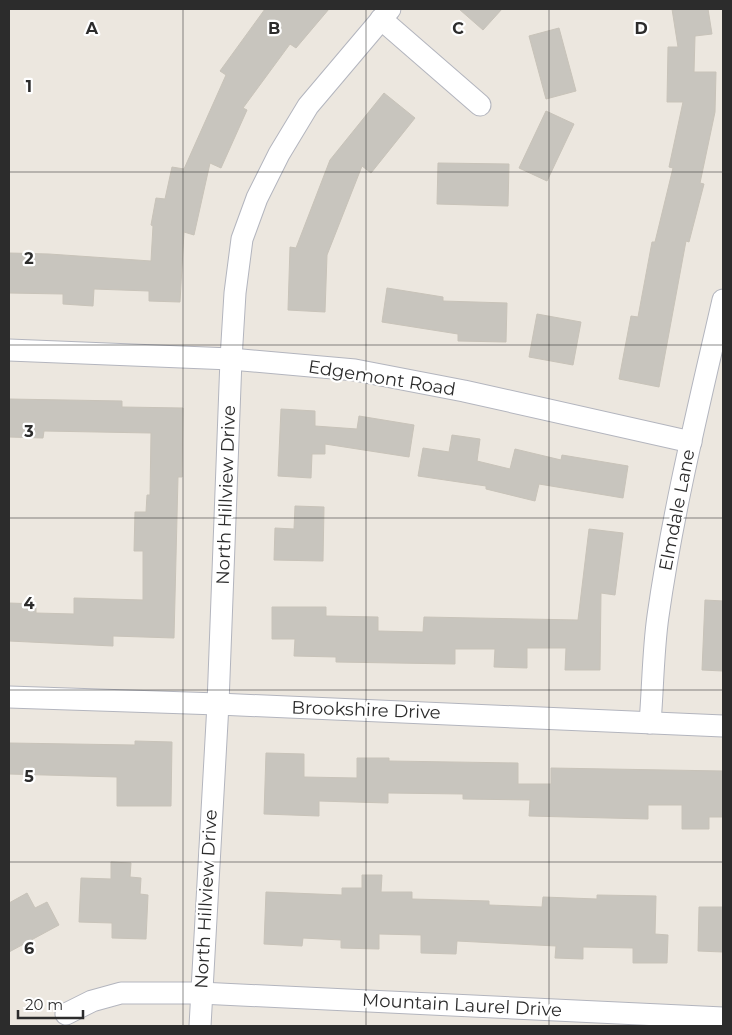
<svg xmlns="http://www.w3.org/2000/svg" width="732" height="1035" font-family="Montserrat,sans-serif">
	<rect width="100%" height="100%" fill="#ece7df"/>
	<g fill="#c8c5be" stroke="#c8c3b9">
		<path d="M 265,9 L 329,9 L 296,48 L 290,44 L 243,108 L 247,110 L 221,168 L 210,163 L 194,235 L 184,232 L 180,302 L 149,301 L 149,291 L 94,289 L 93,306 L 63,304 L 63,294 L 9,293 L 9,253 L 49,254 L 151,261 L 153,226 L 151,225 L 156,198 L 165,199 L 172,167 L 184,169 L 226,75 L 220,71 Z"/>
		<path d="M 459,9 L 502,9 L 483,30 Z"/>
		<path d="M 672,9 L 708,9 L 712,34 L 695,36 L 694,72 L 716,72 L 715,112 L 700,183 L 704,184 L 689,242 L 686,241 L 659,387 L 619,379 L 631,316 L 638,317 L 652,242 L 655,242 L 673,168 L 669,167 L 683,102 L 667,102 L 668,47 L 678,47 Z"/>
		<path d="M 559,28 L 576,91 L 546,99 L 529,36 Z"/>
		<path d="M 384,93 L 415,118 L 371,173 L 362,166 L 327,255 L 325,312 L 288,310 L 290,247 L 296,248 L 330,160 Z"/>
		<path d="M 546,111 L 574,124 L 547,181 L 519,168 Z"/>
		<path d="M 438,163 L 509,164 L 508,206 L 437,204 Z"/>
		<path d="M 387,288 L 443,297 L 443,301 L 507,303 L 506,342 L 458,341 L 458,334 L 382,322 Z"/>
		<path d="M 537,314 L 581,322 L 573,365 L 529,357 Z"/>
		<path d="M 9,399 L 122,401 L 122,407 L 183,408 L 182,477 L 178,477 L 174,638 L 113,636 L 113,646 L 9,641 L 9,603 L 36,604 L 36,613 L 74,614 L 74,598 L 143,600 L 143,551 L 134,551 L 135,512 L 146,512 L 147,495 L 150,495 L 151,433 L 44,431 L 43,438 L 9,437 Z"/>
		<path d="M 281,409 L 315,411 L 315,426 L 357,429 L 359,416 L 414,425 L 409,457 L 325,444 L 325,454 L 312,454 L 311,478 L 278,476 Z"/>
		<path d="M 452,435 L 480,439 L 477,461 L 510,469 L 515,449 L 561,460 L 562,455 L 628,466 L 623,498 L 539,484 L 535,501 L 486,489 L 486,486 L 418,476 L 423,448 L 449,452 Z"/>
		<path d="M 295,506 L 324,507 L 323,561 L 274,560 L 275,528 L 294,529 Z"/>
		<path d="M 589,529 L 623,533 L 615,595 L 601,593 L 600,670 L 565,670 L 566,648 L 527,648 L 527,668 L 494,667 L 495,649 L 455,649 L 455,664 L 336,662 L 336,657 L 294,656 L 295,639 L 272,639 L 272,607 L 326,607 L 326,616 L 378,617 L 378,631 L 423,632 L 424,617 L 578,620 Z"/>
		<path d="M 705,600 L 723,601 L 723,671 L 702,670 Z"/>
		<path d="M 135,741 L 172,742 L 171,806 L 117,806 L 117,777 L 9,774 L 9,743 L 135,745 Z"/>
		<path d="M 266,753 L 304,754 L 304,777 L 357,778 L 357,758 L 389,758 L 389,761 L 518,763 L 518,784 L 551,784 L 551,768 L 723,771 L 723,817 L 709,817 L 709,829 L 682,829 L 682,805 L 648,805 L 648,819 L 529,816 L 530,800 L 463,799 L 463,794 L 388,793 L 388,803 L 319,801 L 319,816 L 264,814 Z"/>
		<path d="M 111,862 L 131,863 L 130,877 L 141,878 L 140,894 L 148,895 L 146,939 L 112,938 L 112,923 L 79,922 L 81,878 L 111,879 Z"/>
		<path d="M 362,875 L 382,875 L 381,892 L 412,892 L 412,899 L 489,901 L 489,905 L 542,907 L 543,897 L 597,899 L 597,895 L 656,896 L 655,934 L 668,935 L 667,963 L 633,963 L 633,948 L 583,947 L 583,959 L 555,958 L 556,946 L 457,941 L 456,954 L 421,953 L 421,935 L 379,934 L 379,949 L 341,948 L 341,940 L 303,938 L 302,946 L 264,944 L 266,892 L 342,895 L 342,888 L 362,888 Z"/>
		<path d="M 27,893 L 35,908 L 47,902 L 59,925 L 9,952 L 9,903 Z"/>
		<path d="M 699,907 L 723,907 L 723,952 L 698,951 Z"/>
	</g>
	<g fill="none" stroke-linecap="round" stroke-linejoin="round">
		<g stroke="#b3b5be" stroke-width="23">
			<g id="minor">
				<path d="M 381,19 L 480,105"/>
				<path d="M 9,350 L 231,359 L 355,370 L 464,391 L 691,442"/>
				<path d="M 9,697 L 218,704 L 723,726"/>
				<path d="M 650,723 C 653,687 653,651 658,616 C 673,510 699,405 723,300"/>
				<path d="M 66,1014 L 92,1001 L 121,993 L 200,993 L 723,1018"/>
				<path d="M 200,1026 L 218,704 L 231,359 L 235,293 L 242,239 L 257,198 L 279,154 L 308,106 L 390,9"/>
			</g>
		</g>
		<use href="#minor" stroke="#fff" stroke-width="21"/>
	</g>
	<path fill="none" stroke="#2c2c2c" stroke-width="1" stroke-opacity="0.55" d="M 183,9 L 183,1026M 366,9 L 366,1026M 549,9 L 549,1026M 9,172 L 723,172M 9,345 L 723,345M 9,518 L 723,518M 9,690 L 723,690M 9,862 L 723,862"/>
	<g text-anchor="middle" stroke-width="4.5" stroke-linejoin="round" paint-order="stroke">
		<g font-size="18" fill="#2c2c2c" stroke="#fff">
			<text transform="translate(382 378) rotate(9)" y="6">Edgemont Road</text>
			<text transform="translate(226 495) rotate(-88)" y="6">North Hillview Drive</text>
			<text transform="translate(677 510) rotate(-79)" y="6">Elmdale Lane</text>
			<text transform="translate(366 710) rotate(2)" y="6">Brookshire Drive</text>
			<text transform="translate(206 899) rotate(-87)" y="6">North Hillview Drive</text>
			<text transform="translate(462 1005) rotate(3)" y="6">Mountain Laurel Drive</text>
		</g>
	</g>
	<g font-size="16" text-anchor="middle" font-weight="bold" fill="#2c2c2c" stroke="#fff" stroke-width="4.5" stroke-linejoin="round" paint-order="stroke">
		<text x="92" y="34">A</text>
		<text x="274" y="34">B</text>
		<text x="458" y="34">C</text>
		<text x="641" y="34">D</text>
		<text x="29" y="92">1</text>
		<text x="29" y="264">2</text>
		<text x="29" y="437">3</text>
		<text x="29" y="609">4</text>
		<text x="29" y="782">5</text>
		<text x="29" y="954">6</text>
	</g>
	<rect width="732" height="1035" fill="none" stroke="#2c2c2c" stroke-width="20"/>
	<path d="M18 1010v8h65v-8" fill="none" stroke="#2c2c2c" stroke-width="2.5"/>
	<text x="25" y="1010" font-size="15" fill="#2c2c2c" stroke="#ffffff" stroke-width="4" paint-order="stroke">20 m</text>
</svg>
